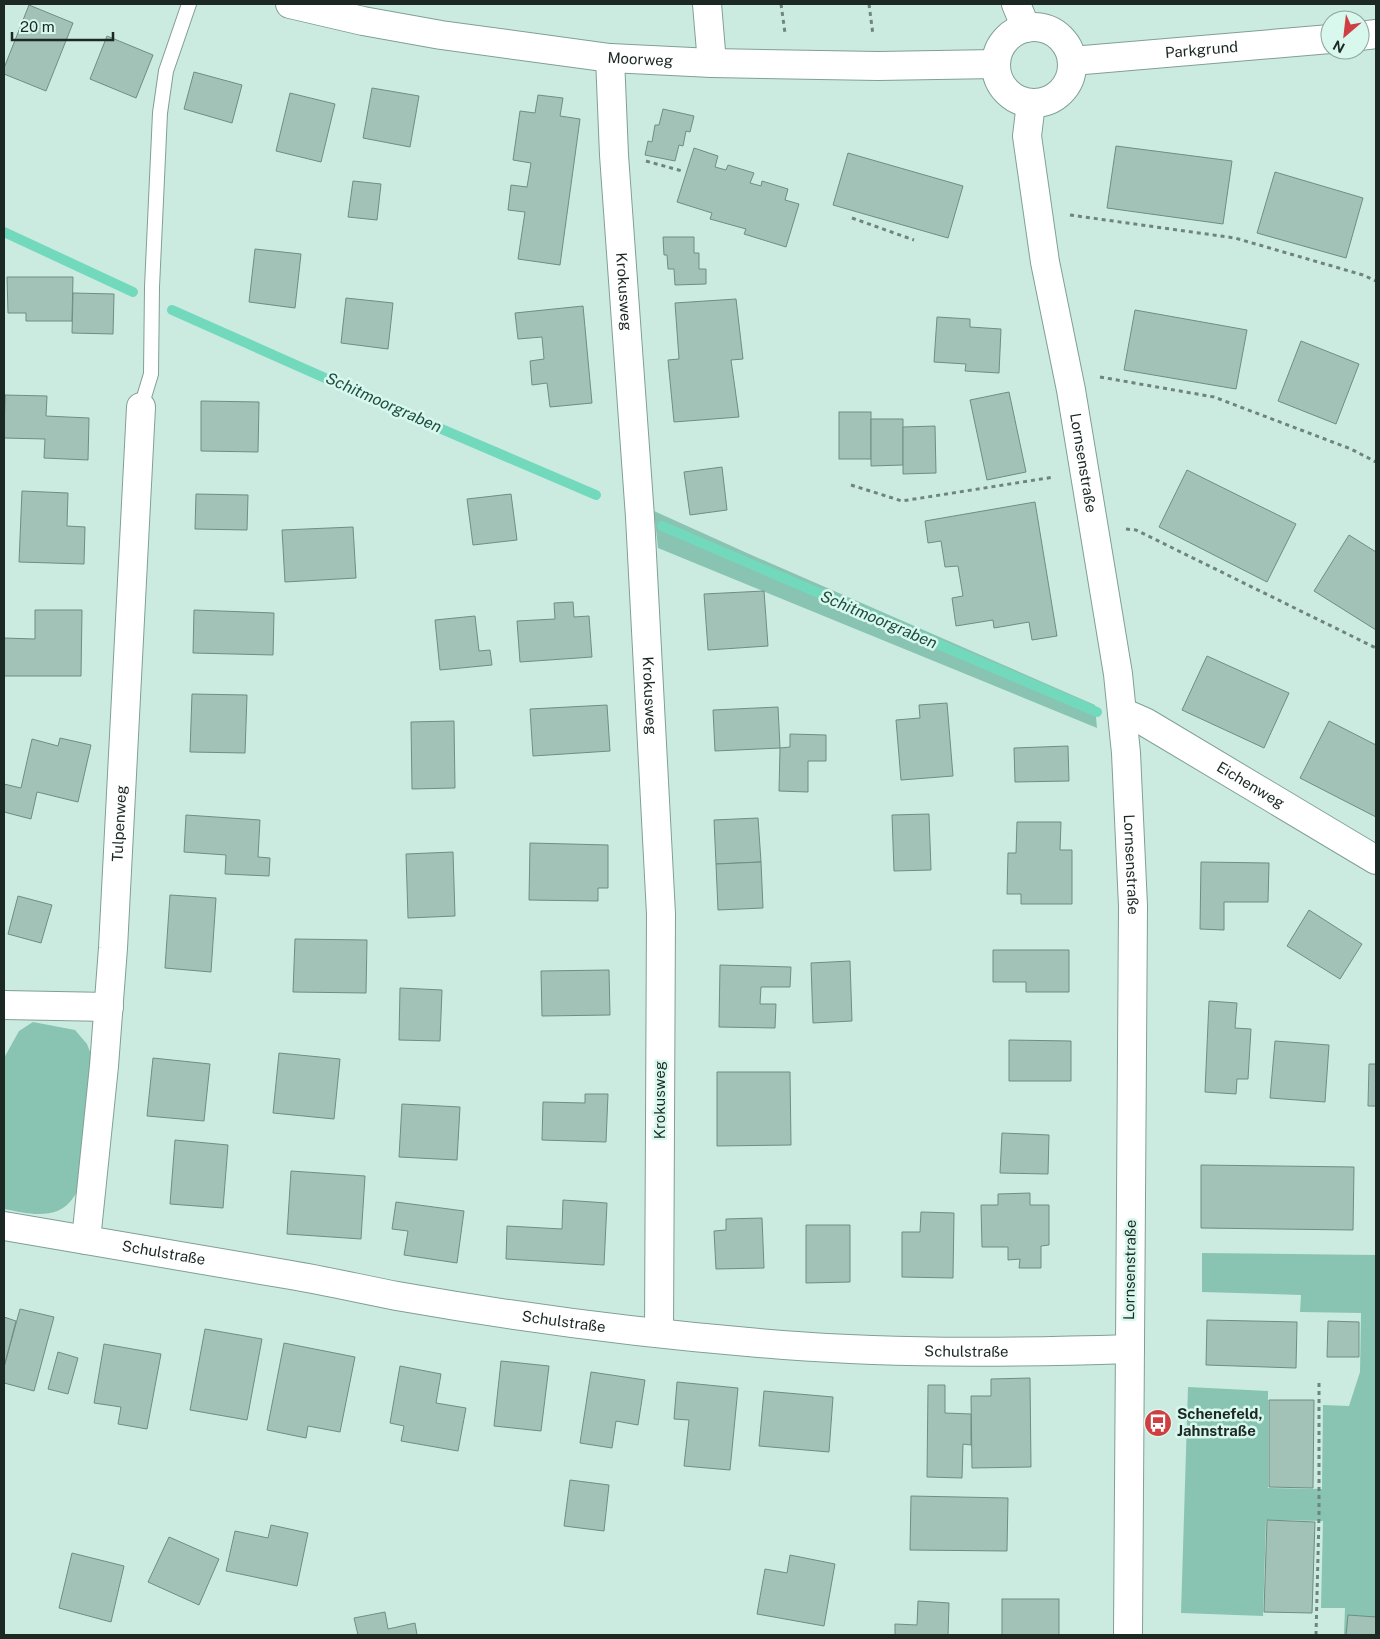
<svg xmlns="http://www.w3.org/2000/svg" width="1380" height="1639" font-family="'Public Sans',sans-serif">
	<rect width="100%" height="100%" fill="#cbebe0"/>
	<g fill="#88c4b1">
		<path d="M 654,511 L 747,553 L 1095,705 L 1097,728 L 658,548 Z"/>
		<path d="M 33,1022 L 75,1030 L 87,1044 L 94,1062 L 80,1180 C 78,1186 77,1194 73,1198 C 57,1222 26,1213 4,1209 L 4,1058 L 19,1031 Z"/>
		<path d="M 1202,1253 L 1376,1255 L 1376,1635 L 1344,1635 L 1345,1608 L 1321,1608 L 1323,1521 L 1266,1520 L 1263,1616 L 1181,1613 L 1188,1387 L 1268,1391 L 1268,1488 L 1322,1489 L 1323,1405 L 1349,1406 L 1360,1372 L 1361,1313 L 1300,1312 L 1301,1295 L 1202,1292 Z"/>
	</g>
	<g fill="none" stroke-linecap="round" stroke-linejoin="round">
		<g stroke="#73d9bd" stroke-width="10">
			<path d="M 4,232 L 133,292"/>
			<path d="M 172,310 L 404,413 L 596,495"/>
			<path d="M 662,526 L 1097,712"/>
		</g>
	</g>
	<g fill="#a2c1b7" stroke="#6f8d83">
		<path d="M 29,5 L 73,23 L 46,91 L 4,74 L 4,68 Z"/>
		<path d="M 107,36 L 153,55 L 136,98 L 90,79 Z"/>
		<path d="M 194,72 L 242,85 L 232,123 L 184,109 Z"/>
		<path d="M 372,88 L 419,96 L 410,147 L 363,138 Z"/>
		<path d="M 290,93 L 335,104 L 321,162 L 276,151 Z"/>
		<path d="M 538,95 L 563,98 L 560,116 L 580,119 L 560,265 L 518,259 L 525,212 L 508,210 L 511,185 L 527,187 L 531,163 L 513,160 L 520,111 L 535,113 Z"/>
		<path d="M 663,109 L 694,116 L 690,132 L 686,131 L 683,146 L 679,145 L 675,161 L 645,155 L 648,141 L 652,142 L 655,125 L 659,125 Z"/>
		<path d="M 1116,146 L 1232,161 L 1223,224 L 1107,208 Z"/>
		<path d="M 694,148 L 718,156 L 715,167 L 726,170 L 728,165 L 754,173 L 750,183 L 761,186 L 762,181 L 788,189 L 785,200 L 799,204 L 786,247 L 744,234 L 746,229 L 710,219 L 712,213 L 677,202 Z"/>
		<path d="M 848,153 L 963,186 L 948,238 L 833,205 Z"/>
		<path d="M 1275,172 L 1363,198 L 1346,258 L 1257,233 Z"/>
		<path d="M 353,181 L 381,184 L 377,220 L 348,217 Z"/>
		<path d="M 663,237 L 694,237 L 694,253 L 699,253 L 699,269 L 706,269 L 706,284 L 675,285 L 674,269 L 668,269 L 667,255 L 664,255 Z"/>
		<path d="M 255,249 L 301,254 L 295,308 L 249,302 Z"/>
		<path d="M 7,277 L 73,277 L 72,321 L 26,321 L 26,313 L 8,313 Z"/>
		<path d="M 73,293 L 114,294 L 113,334 L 72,333 Z"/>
		<path d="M 346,298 L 393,303 L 388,349 L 341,343 Z"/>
		<path d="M 736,299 L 743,359 L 731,360 L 739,417 L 674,422 L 668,360 L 679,359 L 675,303 Z"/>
		<path d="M 583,306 L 592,403 L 550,407 L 547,383 L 532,385 L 530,361 L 544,359 L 542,337 L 518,339 L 515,313 Z"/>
		<path d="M 1135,310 L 1247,330 L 1236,389 L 1124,370 Z"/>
		<path d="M 937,317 L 970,319 L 970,327 L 1001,329 L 999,373 L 965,371 L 966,364 L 934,362 Z"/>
		<path d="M 1301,341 L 1359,364 L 1336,424 L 1278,401 Z"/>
		<path d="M 1009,392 L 1026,472 L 987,480 L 970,400 Z"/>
		<path d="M 5,395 L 47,396 L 46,416 L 89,418 L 88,460 L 44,458 L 45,439 L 4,438 Z"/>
		<path d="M 201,401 L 259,402 L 258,452 L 201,451 Z"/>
		<rect x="839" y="412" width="32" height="47"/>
		<path d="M 871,419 L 903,419 L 903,465 L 871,466 Z"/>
		<path d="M 935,426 L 936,473 L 903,474 L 903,427 Z"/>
		<path d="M 722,467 L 727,510 L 690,515 L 684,472 Z"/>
		<path d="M 1187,470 L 1296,524 L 1267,582 L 1159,527 Z"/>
		<path d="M 22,491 L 68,493 L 67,526 L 85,527 L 84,564 L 19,562 Z"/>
		<path d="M 196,494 L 248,495 L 247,530 L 195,529 Z"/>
		<path d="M 511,494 L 517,540 L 473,545 L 467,499 Z"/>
		<path d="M 1035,502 L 1057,636 L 1032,640 L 1029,622 L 994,628 L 993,620 L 956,626 L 952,598 L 963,596 L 958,566 L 945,567 L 941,541 L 928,543 L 925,521 Z"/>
		<path d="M 353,527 L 356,578 L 285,582 L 282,530 Z"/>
		<path d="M 1349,535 L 1376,552 L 1376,630 L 1314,591 Z"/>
		<path d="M 764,591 L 768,646 L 708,650 L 704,594 Z"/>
		<path d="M 573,602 L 574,617 L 589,616 L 592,657 L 520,662 L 517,621 L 555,619 L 554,603 Z"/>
		<path d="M 35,610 L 82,610 L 81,676 L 4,676 L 4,638 L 35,639 Z"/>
		<path d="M 194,610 L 274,613 L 273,655 L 193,653 Z"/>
		<path d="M 475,616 L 479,651 L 490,650 L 492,665 L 440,670 L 435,620 Z"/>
		<path d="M 1207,656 L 1289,693 L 1264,748 L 1182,710 Z"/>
		<path d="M 192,694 L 247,695 L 245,753 L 190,752 Z"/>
		<path d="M 947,703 L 953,776 L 901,780 L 896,720 L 920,718 L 919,705 Z"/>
		<path d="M 607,705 L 610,751 L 533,756 L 530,709 Z"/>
		<path d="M 778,707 L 780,748 L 715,751 L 713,710 Z"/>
		<path d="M 454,721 L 455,788 L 412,789 L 411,722 Z"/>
		<path d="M 1329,721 L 1376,745 L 1376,817 L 1300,778 Z"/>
		<path d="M 790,734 L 826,735 L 826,761 L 808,761 L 808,792 L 779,791 L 780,748 L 790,747 Z"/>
		<path d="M 60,738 L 91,745 L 78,802 L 37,792 L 31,819 L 4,812 L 4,784 L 21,788 L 32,739 L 58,746 Z"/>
		<path d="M 1068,746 L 1069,781 L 1015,782 L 1014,748 Z"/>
		<path d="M 929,814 L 931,870 L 894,871 L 892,815 Z"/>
		<path d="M 186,815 L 260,820 L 258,857 L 270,858 L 269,876 L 225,874 L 226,855 L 184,852 Z"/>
		<path d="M 758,818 L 761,862 L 716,864 L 714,820 Z"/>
		<path d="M 1017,822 L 1061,822 L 1060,850 L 1072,850 L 1072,904 L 1021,904 L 1021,894 L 1007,894 L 1008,853 L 1016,853 Z"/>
		<path d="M 530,843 L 608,845 L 608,888 L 598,888 L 598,901 L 529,900 Z"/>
		<path d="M 453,852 L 455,916 L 408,918 L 406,854 Z"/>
		<path d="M 761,862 L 763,908 L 718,910 L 716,864 Z"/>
		<path d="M 1201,862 L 1269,863 L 1268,902 L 1224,902 L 1224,930 L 1200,929 Z"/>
		<path d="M 170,895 L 216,898 L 211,972 L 165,968 Z"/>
		<path d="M 18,896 L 52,905 L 41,943 L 8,934 Z"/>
		<path d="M 1309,910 L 1362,944 L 1340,979 L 1287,946 Z"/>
		<path d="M 295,939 L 367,940 L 366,993 L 293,992 Z"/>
		<path d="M 993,950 L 1069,950 L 1069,992 L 1026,992 L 1026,982 L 993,982 Z"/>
		<path d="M 850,961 L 852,1021 L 813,1023 L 811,963 Z"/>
		<path d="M 720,965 L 791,967 L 790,987 L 761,987 L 760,1004 L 776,1004 L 775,1028 L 719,1027 Z"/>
		<path d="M 609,970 L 610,1015 L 542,1016 L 541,971 Z"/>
		<path d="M 400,988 L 442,990 L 440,1041 L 399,1040 Z"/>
		<path d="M 1209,1001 L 1237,1003 L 1235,1028 L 1251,1029 L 1248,1079 L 1237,1079 L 1236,1094 L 1205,1092 Z"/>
		<path d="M 1009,1040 L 1071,1041 L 1071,1081 L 1009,1081 Z"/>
		<path d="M 1275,1041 L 1329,1045 L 1325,1102 L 1270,1098 Z"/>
		<path d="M 279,1053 L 340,1059 L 334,1119 L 273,1113 Z"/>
		<path d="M 153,1058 L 210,1064 L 204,1121 L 147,1116 Z"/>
		<path d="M 1369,1064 L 1376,1064 L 1376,1106 L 1368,1106 Z"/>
		<path d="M 717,1072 L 790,1072 L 791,1145 L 717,1146 Z"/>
		<path d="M 585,1094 L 608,1094 L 606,1142 L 542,1140 L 543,1102 L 585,1103 Z"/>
		<path d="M 402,1104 L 460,1107 L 457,1160 L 399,1157 Z"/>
		<path d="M 1002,1133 L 1049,1135 L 1048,1174 L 1000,1173 Z"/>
		<path d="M 175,1140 L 228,1145 L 223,1208 L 170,1204 Z"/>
		<path d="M 1201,1165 L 1354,1167 L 1353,1230 L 1201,1228 Z"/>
		<path d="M 291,1171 L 365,1176 L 361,1239 L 287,1234 Z"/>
		<path d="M 1030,1193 L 1030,1205 L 1049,1205 L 1049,1245 L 1041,1246 L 1041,1268 L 1019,1268 L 1020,1259 L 1008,1260 L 1008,1247 L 982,1247 L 981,1205 L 998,1205 L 998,1194 Z"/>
		<path d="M 563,1200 L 607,1203 L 604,1265 L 506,1259 L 507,1226 L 562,1229 Z"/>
		<path d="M 396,1202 L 464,1211 L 457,1263 L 404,1255 L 408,1231 L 392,1229 Z"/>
		<path d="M 921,1212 L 954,1213 L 953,1278 L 902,1277 L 902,1232 L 920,1232 Z"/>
		<path d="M 762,1218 L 764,1268 L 716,1269 L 714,1231 L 726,1230 L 726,1219 Z"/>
		<path d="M 806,1225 L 850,1225 L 850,1282 L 806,1283 Z"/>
		<path d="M 20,1309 L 54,1317 L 34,1391 L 4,1383 L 4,1367 Z"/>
		<path d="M 4,1317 L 16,1321 L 4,1367 Z"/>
		<path d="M 1207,1320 L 1297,1322 L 1296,1368 L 1206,1365 Z"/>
		<path d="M 1328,1321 L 1359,1322 L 1359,1357 L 1327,1357 Z"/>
		<path d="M 205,1329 L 262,1339 L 247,1420 L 190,1410 Z"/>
		<path d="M 284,1343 L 355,1357 L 340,1432 L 308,1426 L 306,1438 L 267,1430 Z"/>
		<path d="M 104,1344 L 161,1354 L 147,1429 L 118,1424 L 121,1407 L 94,1403 Z"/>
		<path d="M 58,1352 L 78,1358 L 68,1394 L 48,1389 Z"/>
		<path d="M 501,1361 L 549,1366 L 541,1431 L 494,1426 Z"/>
		<path d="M 400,1366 L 441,1374 L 436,1403 L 466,1408 L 458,1451 L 401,1441 L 404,1426 L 390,1423 Z"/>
		<path d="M 591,1372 L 645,1380 L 638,1425 L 616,1421 L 612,1448 L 580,1443 Z"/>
		<path d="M 1030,1378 L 1031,1467 L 972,1468 L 971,1396 L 991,1396 L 991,1379 Z"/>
		<path d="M 677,1382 L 738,1388 L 730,1470 L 684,1466 L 689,1420 L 674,1419 Z"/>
		<path d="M 928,1385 L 945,1385 L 945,1413 L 971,1414 L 971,1445 L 963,1444 L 962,1478 L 927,1477 Z"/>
		<path d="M 764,1391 L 833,1397 L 829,1452 L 759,1446 Z"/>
		<path d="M 1269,1400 L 1314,1400 L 1313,1488 L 1269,1487 Z"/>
		<path d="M 570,1480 L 609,1485 L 604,1531 L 564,1526 Z"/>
		<path d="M 911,1496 L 1008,1498 L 1007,1551 L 910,1550 Z"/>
		<path d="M 1267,1520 L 1315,1522 L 1312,1613 L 1264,1612 Z"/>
		<path d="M 271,1525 L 308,1533 L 297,1586 L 226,1571 L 235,1531 L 268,1538 Z"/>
		<path d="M 169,1537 L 219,1559 L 199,1605 L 148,1582 Z"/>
		<path d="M 72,1553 L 124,1566 L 111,1622 L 59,1608 Z"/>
		<path d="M 790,1555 L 835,1564 L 824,1626 L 757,1614 L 765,1569 L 787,1573 Z"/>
		<rect x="1002" y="1599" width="57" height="36"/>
		<path d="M 918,1601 L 949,1603 L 948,1635 L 895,1635 L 895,1624 L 917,1625 Z"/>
		<path d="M 385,1612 L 388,1629 L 415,1623 L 417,1635 L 358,1635 L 354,1618 Z"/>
		<path d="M 1348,1615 L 1376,1617 L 1376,1635 L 1346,1635 Z"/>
	</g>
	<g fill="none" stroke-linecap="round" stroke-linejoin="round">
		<g stroke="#809f95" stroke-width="16">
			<path id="service" d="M 141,407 L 151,374 L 152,287 L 160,113 L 166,71 L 189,4"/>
		</g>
		<g stroke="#809f95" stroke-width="30">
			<g id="minor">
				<path id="s1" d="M 290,4 L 363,21 L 441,35 L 610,58 L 712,63 L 878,66 L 996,64"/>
				<path d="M 707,4 L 712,63"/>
				<path d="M 1360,36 L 1376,34"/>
				<path id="s2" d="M 610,58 L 614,155 L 640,517 L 661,914 L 659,1333"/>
				<path id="s3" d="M 1072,61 L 1330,39"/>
				<path id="s4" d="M 1122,712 L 1145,722 L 1376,860"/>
				<path d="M 4,1005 L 109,1007"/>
				<path id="s5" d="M 4,1226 C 99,1242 195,1258 291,1275 C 326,1281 361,1289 397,1296 C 516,1317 638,1333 759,1343 C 882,1354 1006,1353 1130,1349"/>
				<path id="s6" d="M 86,1240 L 104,1066 L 113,948 L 141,407"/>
			</g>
		</g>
		<g stroke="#809f95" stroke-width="30">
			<g id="tertiary">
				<path d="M 1016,4 L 1026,28"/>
				<circle cx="1034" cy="65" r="38"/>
				<path id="s7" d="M 1031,103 L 1027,136 L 1045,262 L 1071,390 L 1118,674 L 1126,753 L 1133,906 L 1128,1635"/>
			</g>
		</g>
		<g stroke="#6e847d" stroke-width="3" stroke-dasharray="4 4" stroke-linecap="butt">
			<path d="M 781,4 L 785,33"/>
			<path d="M 869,4 L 873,35"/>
			<path d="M 646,161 L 682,171"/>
			<path d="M 1070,215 L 1235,238 L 1363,275 L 1376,281"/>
			<path d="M 852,218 L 914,240"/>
			<path d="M 1100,377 L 1214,397 L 1351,449 L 1376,462"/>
			<path d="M 851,485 L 902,501 L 1054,477"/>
			<path d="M 1126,529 L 1136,530 L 1376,648"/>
			<path d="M 1316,1635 L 1319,1516 L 1319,1383"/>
		</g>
		<use href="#service" stroke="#fff" stroke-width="14"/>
		<use href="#minor" stroke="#fff" stroke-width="28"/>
		<use href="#tertiary" stroke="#fff" stroke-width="28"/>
	</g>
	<defs>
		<g id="bus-disc" transform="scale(1.4375)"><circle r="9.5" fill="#cf3f42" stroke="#d8f8ee"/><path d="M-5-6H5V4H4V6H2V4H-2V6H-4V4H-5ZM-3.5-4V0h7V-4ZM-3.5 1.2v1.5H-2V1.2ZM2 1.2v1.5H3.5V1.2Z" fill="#fff"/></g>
	</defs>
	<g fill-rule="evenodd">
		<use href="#bus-disc" x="1158" y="1423"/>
	</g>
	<g text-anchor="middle" stroke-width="5" stroke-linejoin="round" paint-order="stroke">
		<g font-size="15" fill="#1c2824" stroke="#d8f8ee">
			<text dy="5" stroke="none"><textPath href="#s3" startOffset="130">Parkgrund</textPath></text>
			<text dy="5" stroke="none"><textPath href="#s1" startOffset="355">Moorweg</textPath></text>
			<text dy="5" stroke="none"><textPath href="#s2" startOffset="234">Krokusweg</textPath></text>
			<text dy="5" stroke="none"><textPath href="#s7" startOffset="365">Lornsenstraße</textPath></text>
			<text dy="5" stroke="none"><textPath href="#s2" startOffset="639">Krokusweg</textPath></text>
			<text dy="5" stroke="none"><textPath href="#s4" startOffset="148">Eichenweg</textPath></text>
			<text dy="5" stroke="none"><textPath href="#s6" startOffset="418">Tulpenweg</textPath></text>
			<text dy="5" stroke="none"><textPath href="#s7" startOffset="770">Lornsenstraße</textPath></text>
			<text transform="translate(660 1100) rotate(-90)" y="5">Krokusweg</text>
			<text dy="5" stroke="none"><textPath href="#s5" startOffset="162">Schulstraße</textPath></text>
			<text transform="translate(1130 1270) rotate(-89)" y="5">Lornsenstraße</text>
			<text dy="5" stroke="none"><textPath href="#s5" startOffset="568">Schulstraße</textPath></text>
			<text dy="5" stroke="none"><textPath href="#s5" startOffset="972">Schulstraße</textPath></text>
		</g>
		<g font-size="15" font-weight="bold" fill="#1c2824" stroke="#d8f8ee" text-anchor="start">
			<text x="1177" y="1419">Schenefeld,<tspan x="1177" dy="17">Jahnstraße</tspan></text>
		</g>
		<g font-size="16" font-style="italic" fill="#204d41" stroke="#d8f8ee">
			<text transform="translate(384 402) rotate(24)" y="6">Schitmoorgraben</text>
			<text transform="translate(879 619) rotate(23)" y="6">Schitmoorgraben</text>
		</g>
	</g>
	<rect width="1380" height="1639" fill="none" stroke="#1c2824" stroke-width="10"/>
	<g transform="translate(1345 35) rotate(208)"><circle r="24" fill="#d8f8ee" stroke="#8da59d"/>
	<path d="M0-4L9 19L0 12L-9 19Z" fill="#cf3f42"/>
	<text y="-8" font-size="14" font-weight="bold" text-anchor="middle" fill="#1c2824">N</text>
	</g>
	<path d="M12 32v8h101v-8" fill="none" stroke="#1c2824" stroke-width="2.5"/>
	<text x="20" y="32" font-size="15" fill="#1c2824" stroke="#d8f8ee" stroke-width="4" paint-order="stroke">20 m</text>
</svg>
